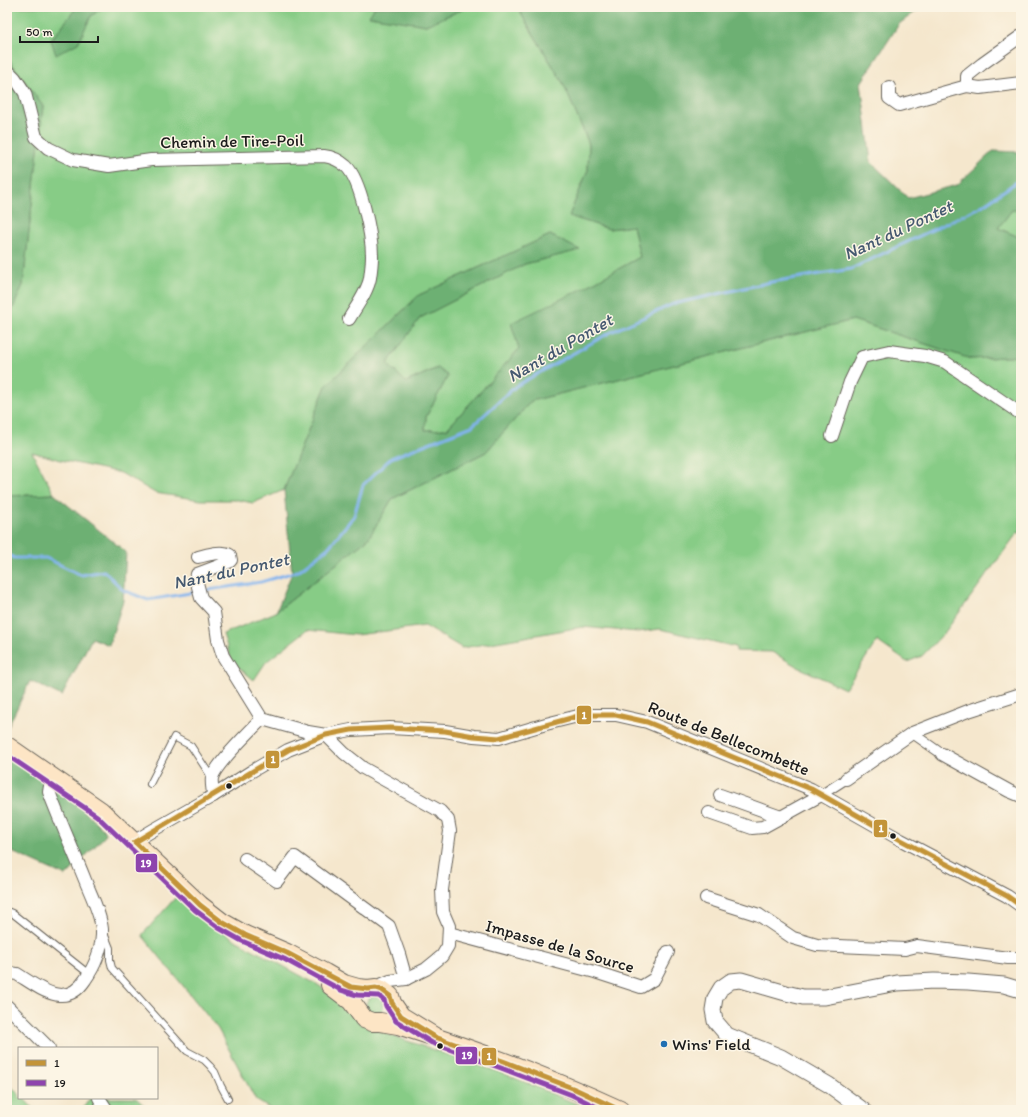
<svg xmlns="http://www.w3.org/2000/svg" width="1028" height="1117" font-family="Itim,sans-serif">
	<rect width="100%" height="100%" fill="#fcf5e5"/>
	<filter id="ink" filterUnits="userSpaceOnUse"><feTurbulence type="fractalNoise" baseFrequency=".025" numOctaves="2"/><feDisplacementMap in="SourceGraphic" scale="8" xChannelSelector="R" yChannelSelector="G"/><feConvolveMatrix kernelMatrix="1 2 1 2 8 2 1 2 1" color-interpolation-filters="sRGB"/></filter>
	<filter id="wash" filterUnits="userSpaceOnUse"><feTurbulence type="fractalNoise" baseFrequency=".012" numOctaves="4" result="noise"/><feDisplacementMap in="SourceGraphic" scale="16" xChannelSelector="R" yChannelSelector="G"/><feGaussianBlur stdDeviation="0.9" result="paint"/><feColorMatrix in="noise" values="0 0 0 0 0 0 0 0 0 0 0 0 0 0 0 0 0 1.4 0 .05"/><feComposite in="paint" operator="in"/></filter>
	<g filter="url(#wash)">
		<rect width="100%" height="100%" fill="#f5e7cd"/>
		<g fill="#87cc86" stroke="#527451">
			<path d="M 7,7 L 77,7 L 51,40 L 78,43 L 91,16 L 104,7 L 375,7 L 370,16 L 426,25 L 468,7 L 517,7 L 563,83 L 589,144 L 588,170 L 569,216 L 609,229 L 633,226 L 640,257 L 582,289 L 519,349 L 447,429 L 425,430 L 426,417 L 448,376 L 437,368 L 406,382 L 387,364 L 420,318 L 525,264 L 579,250 L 550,235 L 419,295 L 326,386 L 284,490 L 253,503 L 238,500 L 201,500 L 155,493 L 121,473 L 61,460 L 32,452 L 54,494 L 7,496 L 7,322 L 23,285 L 43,106 L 7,57 Z"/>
			<path d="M 1012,210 L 1021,211 L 1021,238 L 998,228 Z"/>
			<path d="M 853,320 L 971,359 L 1021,356 L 1021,534 L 1018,532 L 945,632 L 922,656 L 907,662 L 877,641 L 845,689 L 798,667 L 772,652 L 736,651 L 736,647 L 660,629 L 638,632 L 582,627 L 462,648 L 425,626 L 356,635 L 307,630 L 266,662 L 254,680 L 232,662 L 223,634 L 276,612 L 368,539 L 392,499 L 486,452 L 531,401 Z"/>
			<path d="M 176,897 L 237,941 L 318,985 L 390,1035 L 510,1076 L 591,1110 L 272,1110 L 256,1100 L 218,1029 L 142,935 Z"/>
			<circle cx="375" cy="1005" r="9"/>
			<path d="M 7,1082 L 19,1094 L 19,1098 L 23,1098 L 35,1110 L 7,1110 Z"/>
			<path d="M 90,1098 L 136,1098 L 149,1110 L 82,1110 Z"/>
		</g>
		<g fill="#6db073" stroke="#446648">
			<path d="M 77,7 L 104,7 L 91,16 L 78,43 L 56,55 L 51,40 Z"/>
			<path d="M 375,7 L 468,7 L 426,25 L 369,16 Z"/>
			<path d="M 517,7 L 922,7 L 899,24 L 861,83 L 871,162 L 908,198 L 957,185 L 993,151 L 1021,152 L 1021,211 L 1012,210 L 998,228 L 1021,238 L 1021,356 L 971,359 L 853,320 L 531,401 L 486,452 L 392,499 L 368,539 L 276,612 L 292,573 L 284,490 L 326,386 L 419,295 L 550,235 L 580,250 L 525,264 L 420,318 L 387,364 L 406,382 L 438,368 L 448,376 L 426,417 L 425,430 L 447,429 L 519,349 L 511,323 L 582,289 L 640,257 L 633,226 L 609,229 L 569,216 L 588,170 L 589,144 L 563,83 Z"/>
			<path d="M 7,57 L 43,106 L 23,285 L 7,322 Z"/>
			<path d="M 54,494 L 126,552 L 123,601 L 109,645 L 92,638 L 62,696 L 30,681 L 7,729 L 7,496 Z"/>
			<path d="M 7,737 L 103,829 L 106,835 L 66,876 L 12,852 L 7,853 Z"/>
		</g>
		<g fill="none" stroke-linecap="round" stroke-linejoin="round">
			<g stroke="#82b4ee" stroke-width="3">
				<path d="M 7,554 L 14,558 L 46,558 L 81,575 L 104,571 L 123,590 L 148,600 L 196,592"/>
				<path d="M 202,591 L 261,582 L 298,571 L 328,548 L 354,516 L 363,485 L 391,458 L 472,426 L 516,386 L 609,333 L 673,304 L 771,282 L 851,269 L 980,207 L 1021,179"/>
			</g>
		</g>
	</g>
	<g filter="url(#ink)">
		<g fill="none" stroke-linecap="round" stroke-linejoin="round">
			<g stroke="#68635a" stroke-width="8">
				<g id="service">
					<path d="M 150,784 L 174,737 L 191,746 L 212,778"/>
					<path d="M 7,911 L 12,913 L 89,974"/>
					<path d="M 104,933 L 110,948 L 110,960 L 112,968 L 187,1051 L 204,1060 L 210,1066 L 215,1072 L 221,1086 L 228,1099"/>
				</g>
			</g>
			<g stroke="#68635a" stroke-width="11">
				<g id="pedestrian">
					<path d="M 912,733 L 942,754"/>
					<path d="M 821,795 L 846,779"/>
				</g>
			</g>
			<g stroke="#68635a" stroke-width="14">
				<g id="minor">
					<path d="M 1021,36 L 982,64 L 967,76 L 967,86 L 980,88 L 1021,83"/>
					<path d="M 7,70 L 15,78 L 25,93 L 36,137 L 48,148 L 73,160 L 109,166 L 151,160 L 324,156 C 333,157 339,160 346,166 C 361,180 372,236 372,256 C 372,263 371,271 370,278 C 368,291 356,307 349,319"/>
					<path d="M 889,87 L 889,98 L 899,105 L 967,86"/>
					<path d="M 832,436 L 850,382 L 862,357 L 889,351 L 925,356 L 945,362 L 1021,414"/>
					<path d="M 198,557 C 207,555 221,550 230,555 L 231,560 L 229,562 L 197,574 L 196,579 L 201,598 L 214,612 L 218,640 L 223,656 L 262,719"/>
					<path d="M 262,719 L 308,732 L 326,735 L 344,753 L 363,768 L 440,811 L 448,820 L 450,831 L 442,890 L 443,912 L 449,926 L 448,946 L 442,956 L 426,969 L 406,979 L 390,981 L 373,988"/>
					<path d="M 942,754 L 1009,791 L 1021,796"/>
					<path d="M 846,779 L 912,733 L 968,711 L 1021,694"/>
					<path d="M 720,795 L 781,817"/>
					<path d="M 213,796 C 213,790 211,783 212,778 C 215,765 251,730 262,719"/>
					<path d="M 709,813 L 752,828 L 763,827 L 821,795"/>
					<path d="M 135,842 L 140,838 L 155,829 L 213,796 L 252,771 L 288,750 L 326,735 L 351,730 L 390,728 L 445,731 L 474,736 L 499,738 L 546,724 L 582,715 L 616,715 L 647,722 L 811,789 L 901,840 L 1007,896 L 1021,906"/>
					<path d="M 245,859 L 277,881 L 295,857 L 389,926 L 399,954 L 406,979"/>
					<path d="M 706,898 L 759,915 L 793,938 L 817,945 L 905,949 L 917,946 L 1008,958 L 1021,958"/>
					<path d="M 449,933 L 595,972 L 641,987 L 654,979 L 668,952"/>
					<path d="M 7,974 L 10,973 L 17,974 C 40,988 65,1010 85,980 C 95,966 103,947 102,929 C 100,912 91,895 85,880 C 73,850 60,821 49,792 L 50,786 L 53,778"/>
					<path d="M 7,1006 L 49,1048"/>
					<path d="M 99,1098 L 107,1110"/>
				</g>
			</g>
			<g stroke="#68635a" stroke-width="17">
				<path id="tertiary" d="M 863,1110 L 829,1085 L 781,1057 L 727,1035 L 715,1021 L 713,1010 L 715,998 L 721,988 L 731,981 L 741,980 L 786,993 L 803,997 L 825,997 L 897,983 L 934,981 L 968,982 L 1004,985 L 1021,990"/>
			</g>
			<g stroke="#68635a" stroke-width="20">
				<g id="secondary">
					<path d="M 7,746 L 101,811 L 200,905 L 222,922 L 245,935 L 287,953 L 325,973 L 344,984 L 358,988 L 368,989 L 376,988 L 382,990 L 390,996 L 392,1003 L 401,1016 L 435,1037"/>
					<path d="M 330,985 L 351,1001 L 364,1019 L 372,1022 L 380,1022 L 398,1025 C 473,1049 548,1077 620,1110"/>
				</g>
			</g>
			<use href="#service" stroke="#fff" stroke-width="6"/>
			<use href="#pedestrian" stroke="#fff" stroke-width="9"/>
			<use href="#minor" stroke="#fff" stroke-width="12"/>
			<use href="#tertiary" stroke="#fff" stroke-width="15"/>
			<use href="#secondary" stroke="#fde5c5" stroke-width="18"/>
			<g stroke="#fcf5e5" stroke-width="8">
				<g id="bus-1">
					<path d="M 135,842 L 288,750 L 326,735 L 351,730 L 390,728 L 445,731 L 474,736 L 499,738 L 582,715 L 616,715 L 647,722 L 811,789 L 901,840 L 1007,896 L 1021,906"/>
					<path d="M 135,842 L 200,905 L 222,922 L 245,935 L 287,953 L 351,987 L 368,989 L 376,988 L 382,990 L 390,996 L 392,1003 L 401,1016 L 435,1037 L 503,1061 L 575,1089 L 620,1110"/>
				</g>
			</g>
			<g stroke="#fcf5e5" stroke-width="8">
				<path id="bus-2" d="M 7,755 L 97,816 L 195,910 L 219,928 L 242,941 L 284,959 L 341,990 L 357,995 L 379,996 L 384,1000 L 386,1006 L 396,1021 L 432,1043 L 501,1068 L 572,1095 L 603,1110"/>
			</g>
			<use href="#bus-1" stroke="#c39439" stroke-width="5"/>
			<use href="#bus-2" stroke="#8e44ad" stroke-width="5"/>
		</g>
	</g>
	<g fill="#1c1c1c" stroke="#fcf5e5" stroke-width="1.5">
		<circle cx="229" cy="786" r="3.5"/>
		<circle cx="893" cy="836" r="3.5"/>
		<circle cx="440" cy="1046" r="3.5"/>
	</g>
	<circle fill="#1f6fb2" stroke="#fcf5e5" stroke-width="1.5" cx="664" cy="1044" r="4"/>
	<g text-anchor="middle" stroke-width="3" stroke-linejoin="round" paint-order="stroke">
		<g font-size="17" fill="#1c1c1c" stroke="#fcf5e5">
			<text transform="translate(232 141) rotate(-1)" y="6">Chemin de Tire-Poil</text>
			<text transform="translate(729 738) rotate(22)" y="6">Route de Bellecombette</text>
			<text transform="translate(560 946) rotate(16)" y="6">Impasse de la Source</text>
		</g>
		<g font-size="17" fill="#1c1c1c" stroke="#fcf5e5" text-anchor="start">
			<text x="672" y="1050">Wins' Field</text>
		</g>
		<g font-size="18" font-style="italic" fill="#455970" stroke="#fcf5e5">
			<text transform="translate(898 230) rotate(-25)" y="6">Nant du Pontet</text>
			<text transform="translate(560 348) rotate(-30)" y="6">Nant du Pontet</text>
			<text transform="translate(231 571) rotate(-12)" y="6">Nant du Pontet</text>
		</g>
	</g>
	<g stroke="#fcf5e5" stroke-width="1.5">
		<rect x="576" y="705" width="16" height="20" rx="4" fill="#c39439"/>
		<rect x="265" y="750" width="15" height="19" rx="4" fill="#c39439"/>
		<rect x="873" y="819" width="15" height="19" rx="4" fill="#c39439"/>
		<rect x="135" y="853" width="23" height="20" rx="4" fill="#8e44ad"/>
		<rect x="455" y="1046" width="23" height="19" rx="4" fill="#8e44ad"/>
		<rect x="481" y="1047" width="16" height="19" rx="4" fill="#c39439"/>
	</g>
	<g font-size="11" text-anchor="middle" font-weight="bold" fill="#fff">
		<text x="584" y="719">1</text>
		<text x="273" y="763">1</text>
		<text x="881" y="832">1</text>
		<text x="146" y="867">19</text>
		<text x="467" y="1059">19</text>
		<text x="489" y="1060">1</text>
	</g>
	<rect width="1028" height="1117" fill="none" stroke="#fcf5e5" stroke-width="24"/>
	<rect x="18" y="1047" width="140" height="52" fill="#fcf5e5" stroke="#a29e95"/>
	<rect x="26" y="1060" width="20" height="6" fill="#c39439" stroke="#a29e95"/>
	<text x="54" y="1067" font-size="12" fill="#1c1c1c">1</text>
	<rect x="26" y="1080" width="20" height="6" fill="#8e44ad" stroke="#a29e95"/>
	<text x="54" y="1087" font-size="12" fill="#1c1c1c">19</text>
	<path d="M20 36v6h78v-6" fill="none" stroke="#1c1c1c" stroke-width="2"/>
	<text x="26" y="36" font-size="12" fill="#1c1c1c" stroke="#fcf5e5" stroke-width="3" paint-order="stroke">50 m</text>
</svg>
